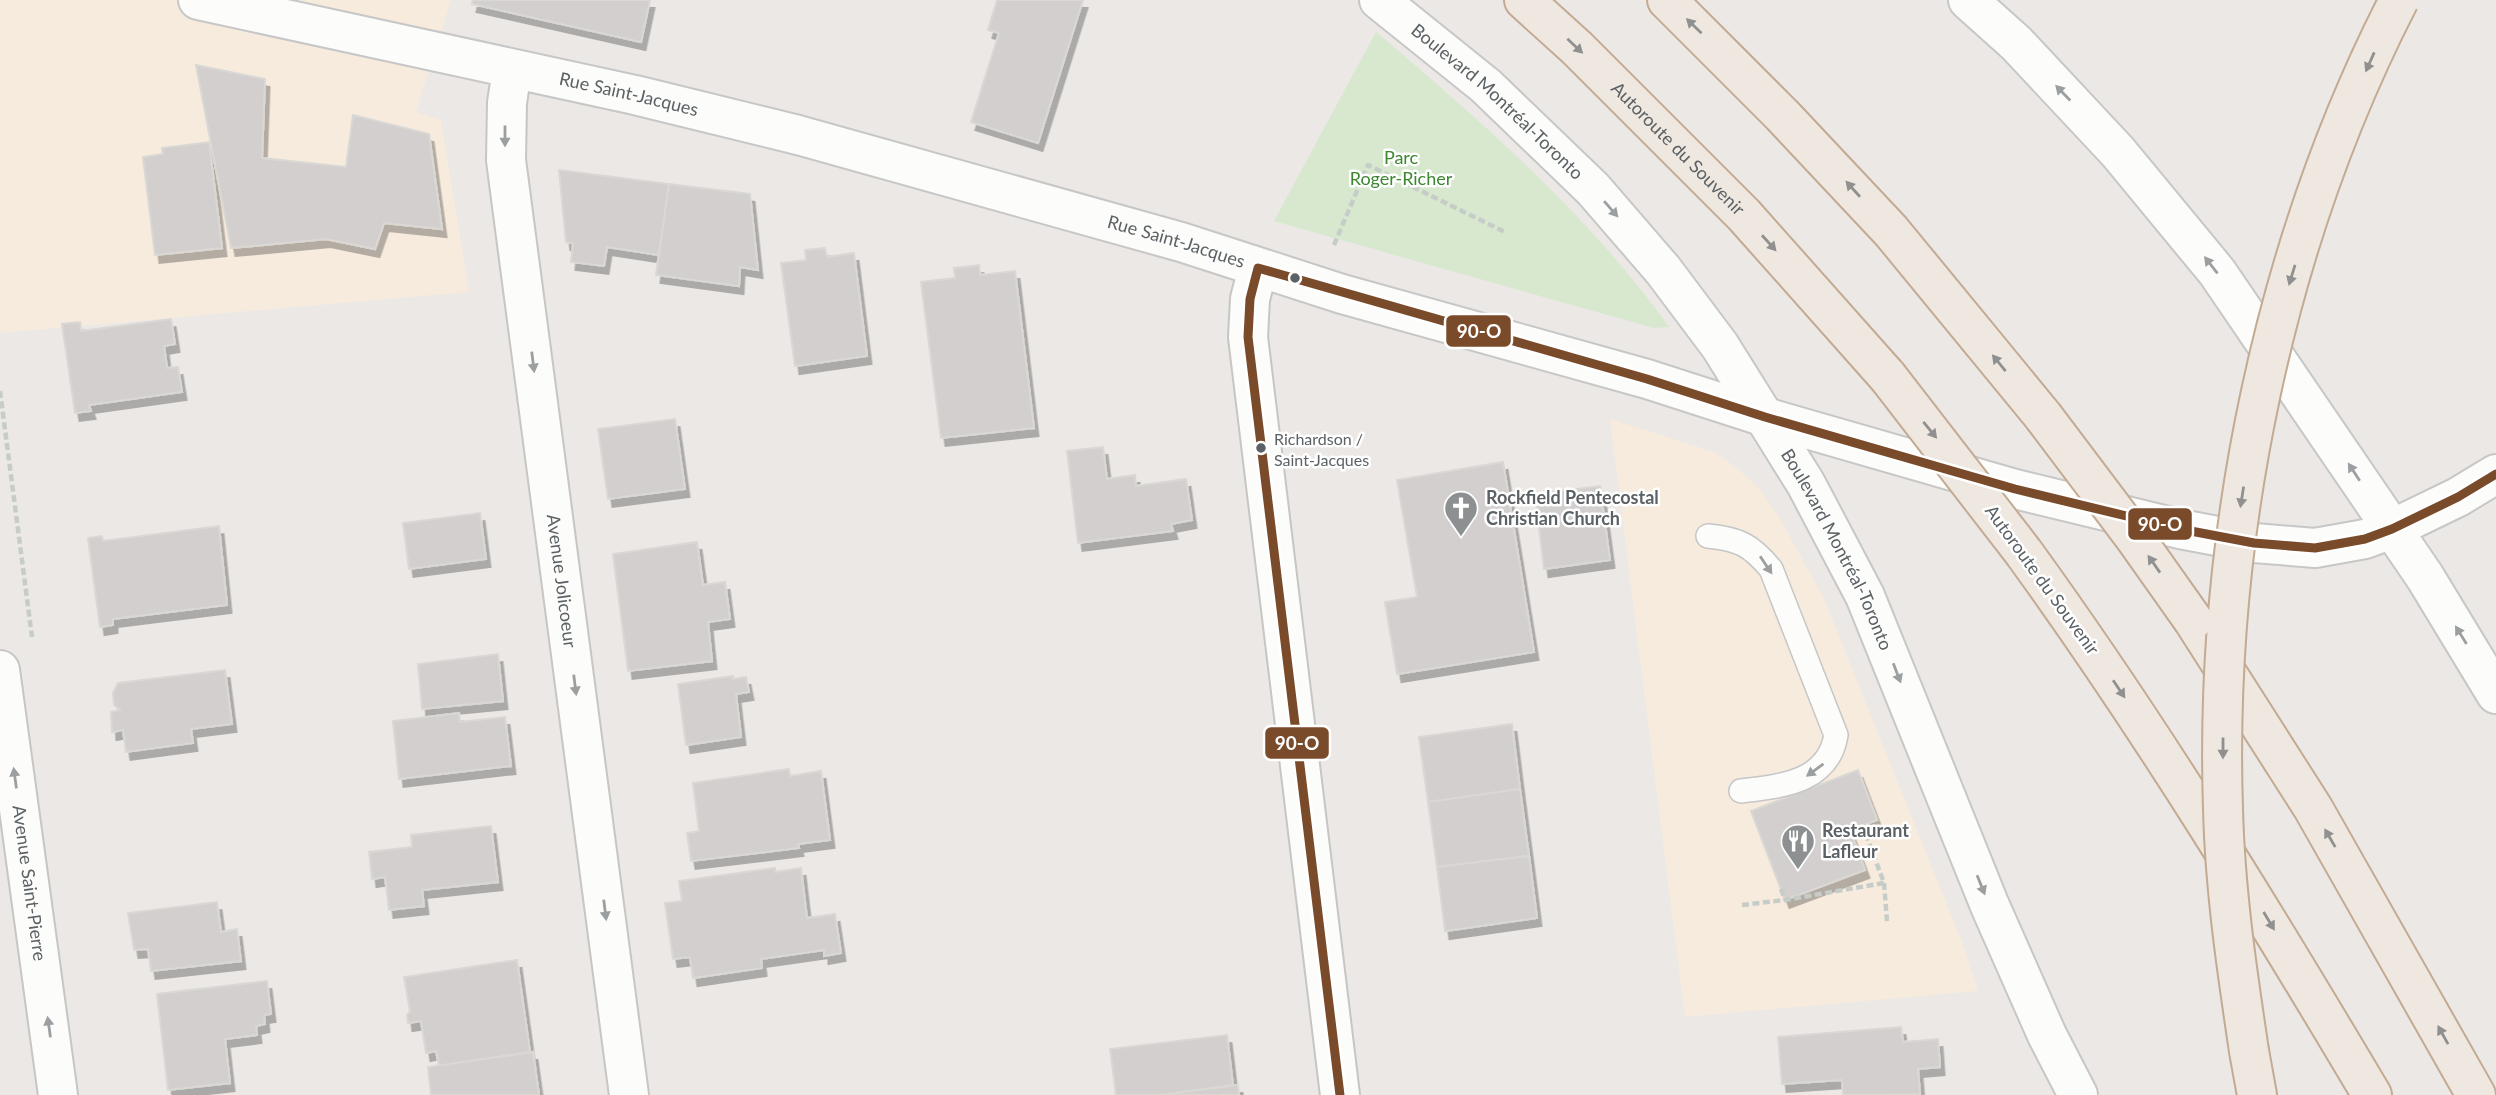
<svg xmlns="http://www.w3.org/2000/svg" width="2496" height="1095" font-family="Lato,sans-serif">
	<defs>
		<filter id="shadow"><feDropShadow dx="4.5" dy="8" stdDeviation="0" flood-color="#0004"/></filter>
	</defs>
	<rect width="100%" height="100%" fill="#ebe8e5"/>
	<g fill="#f6ebdd">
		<path d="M 0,0 L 451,0 L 416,112 L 441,120 L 469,292 L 0,333 Z"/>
		<path d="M 1610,419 L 1715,452 L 1737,468 L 1760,489 L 1781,520 L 1824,599 L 1962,942 L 1978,991 L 1685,1017 Z"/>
	</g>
	<path fill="#d7e8cf" d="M 1376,32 C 1481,121 1588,214 1669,327 L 1654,328 L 1274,221 Z"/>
	<g fill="#d2cfce" stroke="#dad8d4" stroke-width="2" filter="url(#shadow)">
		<path d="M 473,0 L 650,0 L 641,42 L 472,4 Z"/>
		<path d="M 997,0 L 1083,0 L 1038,143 L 971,122 L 999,33 L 988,30 Z"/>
		<path d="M 196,65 L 265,79 L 262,158 L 346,167 L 353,115 L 429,134 L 442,229 L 384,223 L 375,249 L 326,239 L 231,248 Z"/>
		<path d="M 209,142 L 222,248 L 155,255 L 143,157 L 163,154 L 162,148 Z"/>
		<path d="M 559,170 L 669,184 L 659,255 L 607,247 L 604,266 L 571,262 L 573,243 L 566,242 Z"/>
		<path d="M 669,184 L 750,194 L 758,270 L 740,267 L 739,286 L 656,275 Z"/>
		<path d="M 825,248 L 827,257 L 854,253 L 867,356 L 795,366 L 781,263 L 806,260 L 805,250 Z"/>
		<path d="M 979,265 L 980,275 L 1015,271 L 1034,428 L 941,438 L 921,282 L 955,278 L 954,268 Z"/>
		<path d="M 171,319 L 175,344 L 164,346 L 167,368 L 178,367 L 182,392 L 89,405 L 91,411 L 75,413 L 62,324 L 80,322 L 81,331 Z"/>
		<path d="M 675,419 L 685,489 L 608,499 L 598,429 Z"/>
		<path d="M 1103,447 L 1107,479 L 1135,475 L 1136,486 L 1186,479 L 1192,520 L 1171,524 L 1173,531 L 1078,543 L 1067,451 Z"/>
		<path d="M 1503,462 L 1534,652 L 1397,674 L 1385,602 L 1417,597 L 1397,480 Z"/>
		<path d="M 1600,486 L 1610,560 L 1544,569 L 1535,494 Z"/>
		<path d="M 480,513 L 486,559 L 409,569 L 403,523 Z"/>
		<path d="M 219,526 L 227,605 L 113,619 L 113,625 L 100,627 L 88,538 L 102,536 L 103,541 Z"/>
		<path d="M 697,542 L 703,585 L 725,582 L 730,619 L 708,622 L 712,661 L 628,671 L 613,554 Z"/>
		<path d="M 498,654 L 503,701 L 422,709 L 418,664 Z"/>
		<path d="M 225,670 L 232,724 L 191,729 L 193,743 L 126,752 L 123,730 L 112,732 L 111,712 L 120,710 L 114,705 L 113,693 L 118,683 Z"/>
		<path d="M 733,676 L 733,679 L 746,677 L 749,692 L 736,694 L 741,737 L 686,745 L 678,684 Z"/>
		<path d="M 459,713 L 460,722 L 505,717 L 511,766 L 399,779 L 393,721 Z"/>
		<path d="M 1512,724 L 1520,789 L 1428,802 L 1419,737 Z"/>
		<path d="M 789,769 L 790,776 L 821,771 L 830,840 L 798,844 L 799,848 L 691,861 L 687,833 L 699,831 L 693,783 Z"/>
		<path d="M 1858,770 L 1877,820 L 1850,830 L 1865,870 L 1785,900 L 1751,811 Z"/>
		<path d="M 1520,789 L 1529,856 L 1437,867 L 1428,802 Z"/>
		<path d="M 491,826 L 498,882 L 422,890 L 424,906 L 389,910 L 385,877 L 372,879 L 369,852 L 412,847 L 411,835 Z"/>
		<path d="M 1529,856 L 1537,918 L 1445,931 L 1437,867 Z"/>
		<path d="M 775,868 L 775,872 L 801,868 L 807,918 L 835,914 L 841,953 L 824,956 L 824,950 L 761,959 L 762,968 L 693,978 L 690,957 L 673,959 L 665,903 L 682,901 L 679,881 Z"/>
		<path d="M 217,902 L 221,932 L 237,929 L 241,961 L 151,971 L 148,949 L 134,950 L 128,913 Z"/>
		<path d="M 517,960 L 530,1052 L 439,1066 L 436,1051 L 426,1053 L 421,1021 L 408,1023 L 407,1015 L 410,1011 L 404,977 Z"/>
		<path d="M 267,981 L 271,1014 L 264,1015 L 265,1024 L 256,1026 L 257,1035 L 225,1039 L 230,1083 L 168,1090 L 157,994 Z"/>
		<path d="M 1901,1027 L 1903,1042 L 1938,1039 L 1940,1067 L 1918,1069 L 1920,1094 L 1843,1095 L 1842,1080 L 1782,1084 L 1778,1037 Z"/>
		<path d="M 1227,1035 L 1233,1085 L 1159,1095 L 1116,1095 L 1110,1049 Z"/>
		<path d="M 533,1052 L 539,1095 L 431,1095 L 428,1067 Z"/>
		<path d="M 1238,1085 L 1239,1095 L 1162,1095 Z"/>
	</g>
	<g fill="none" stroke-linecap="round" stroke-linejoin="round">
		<g stroke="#c5c6c5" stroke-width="26">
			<path id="service" d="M 1708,536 C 1739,539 1751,545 1771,569 L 1836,735 C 1828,783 1781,786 1741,791"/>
		</g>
		<g stroke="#c5c6c5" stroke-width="42">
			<g id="minor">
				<path id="s1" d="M 512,69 L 507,103 L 506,160 L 629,1095"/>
				<path d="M 1258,268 L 1250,299 L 1248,337 L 1340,1095"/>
				<path id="s2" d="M 0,670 L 58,1095"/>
			</g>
		</g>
		<g stroke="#c7c7c7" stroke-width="42">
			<g id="secondary">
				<path id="s3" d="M 198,0 L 635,95 L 798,135 L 1181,242 L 1342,294 L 1647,379 L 1765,417 L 2015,489 L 2180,529 L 2254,543 L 2315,548 L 2343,543 L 2365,539 L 2392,529 L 2458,497 L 2496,474"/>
				<path id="s4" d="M 1379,0 L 1486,86 L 1593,189 L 1663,270 L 1720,346 L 1806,484 L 1865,596 L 1990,906 L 2047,1035 L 2078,1095"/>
				<path d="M 1968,0 L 2016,43 L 2118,152 L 2217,272 L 2425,577 L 2496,694"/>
			</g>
		</g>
		<g stroke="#c3aa92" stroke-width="42">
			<g id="motorway">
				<path id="s5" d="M 1524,0 L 1577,48 L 1744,215 L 1888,377"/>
				<path d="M 1667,0 L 1782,115 L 1891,231 L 2043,416"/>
				<path d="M 2024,553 C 2150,727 2262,910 2372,1095"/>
				<path d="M 2193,620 L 2313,808 L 2476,1095"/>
				<path d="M 2249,1051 L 2257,1095"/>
			</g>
		</g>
		<g stroke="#c6cdc8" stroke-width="4.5" stroke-dasharray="7 3.5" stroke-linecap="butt">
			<path d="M 1334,245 L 1368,165 L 1505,232"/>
			<path d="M 0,391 L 32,637"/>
			<path d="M 1884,883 L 1887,921"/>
			<path d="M 1781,889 L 1785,900"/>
			<path d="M 1742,905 L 1785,900 L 1884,883 L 1865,832"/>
		</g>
		<use href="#service" stroke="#fcfcfb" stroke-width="23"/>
		<use href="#minor" stroke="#fcfcfb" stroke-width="38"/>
		<use href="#secondary" stroke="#fcfcfb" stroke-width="38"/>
		<use href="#motorway" stroke="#efe8e0" stroke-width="38"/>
		<g stroke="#c3aa92" stroke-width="42" stroke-linecap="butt">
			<g id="motorway-bridge">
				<path d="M 1888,377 L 2024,553"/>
				<path d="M 2043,416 L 2135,538 L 2193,620"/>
				<path d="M 2249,1051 C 2237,971 2225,890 2223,809 C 2214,536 2274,243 2399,0"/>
			</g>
		</g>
		<use href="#motorway-bridge" stroke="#efe8e0" stroke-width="38"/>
		<g stroke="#fff" stroke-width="14">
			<path id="bus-1" d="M 1340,1095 L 1248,337 L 1250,299 L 1258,268 L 1647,379 L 1765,417 L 2015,489 L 2180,529 L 2254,543 L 2315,548 L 2365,539 L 2392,529 L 2458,497 L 2496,474"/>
		</g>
		<use href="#bus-1" stroke="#7a4b2a" stroke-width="9"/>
	</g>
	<defs><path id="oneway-solid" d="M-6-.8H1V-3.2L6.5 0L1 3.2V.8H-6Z" transform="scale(1.75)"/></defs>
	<g fill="#8f908f">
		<use href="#oneway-solid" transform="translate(1694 26) rotate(-136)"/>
		<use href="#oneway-solid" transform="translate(1575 46) rotate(43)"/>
		<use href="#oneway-solid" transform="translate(2370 62) rotate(114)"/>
		<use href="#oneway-solid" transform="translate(1853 189) rotate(-132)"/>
		<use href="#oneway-solid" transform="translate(1769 243) rotate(48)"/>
		<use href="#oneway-solid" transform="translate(2292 275) rotate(107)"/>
		<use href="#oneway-solid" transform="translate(1999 363) rotate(-129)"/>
		<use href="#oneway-solid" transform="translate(1930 430) rotate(51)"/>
		<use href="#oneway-solid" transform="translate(2242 497) rotate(99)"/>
		<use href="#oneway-solid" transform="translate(2154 564) rotate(-125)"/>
		<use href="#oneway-solid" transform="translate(2119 689) rotate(56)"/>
		<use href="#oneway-solid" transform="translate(2223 748) rotate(90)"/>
		<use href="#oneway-solid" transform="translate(2330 838) rotate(-120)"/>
		<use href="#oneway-solid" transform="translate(2269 921) rotate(59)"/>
		<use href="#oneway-solid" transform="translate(2443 1035) rotate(-119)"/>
	</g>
	<g fill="#9b9fa0">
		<use href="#oneway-solid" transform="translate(2063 93) rotate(-134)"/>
		<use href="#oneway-solid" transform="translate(505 136) rotate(90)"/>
		<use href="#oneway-solid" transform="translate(1611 209) rotate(49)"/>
		<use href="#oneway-solid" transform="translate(2211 265) rotate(-128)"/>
		<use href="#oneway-solid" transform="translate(533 362) rotate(83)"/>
		<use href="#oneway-solid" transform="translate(2354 472) rotate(-123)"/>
		<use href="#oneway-solid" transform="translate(1766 565) rotate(56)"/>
		<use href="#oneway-solid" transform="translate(2461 635) rotate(-122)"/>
		<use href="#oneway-solid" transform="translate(1897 673) rotate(69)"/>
		<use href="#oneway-solid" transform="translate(575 685) rotate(83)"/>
		<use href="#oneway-solid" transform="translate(1815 770) rotate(144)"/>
		<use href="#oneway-solid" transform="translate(15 778) rotate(-98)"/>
		<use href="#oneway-solid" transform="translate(1981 885) rotate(68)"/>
		<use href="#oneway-solid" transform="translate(605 910) rotate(83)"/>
		<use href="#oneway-solid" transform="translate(49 1027) rotate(-98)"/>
	</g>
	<defs>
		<g id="church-pin" transform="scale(1.75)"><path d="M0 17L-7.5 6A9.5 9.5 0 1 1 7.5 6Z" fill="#8d9091" stroke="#fff"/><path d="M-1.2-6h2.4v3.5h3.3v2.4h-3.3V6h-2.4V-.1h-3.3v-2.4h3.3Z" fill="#fff"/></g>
		<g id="restaurant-pin" transform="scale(1.75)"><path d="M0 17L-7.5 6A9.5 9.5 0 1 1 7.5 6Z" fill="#8d9091" stroke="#fff"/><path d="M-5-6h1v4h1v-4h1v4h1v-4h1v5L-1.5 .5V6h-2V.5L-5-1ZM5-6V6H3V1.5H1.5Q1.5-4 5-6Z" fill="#fff"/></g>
	</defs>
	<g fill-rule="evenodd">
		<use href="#church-pin" x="1461" y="508"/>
		<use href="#restaurant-pin" x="1798" y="841"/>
	</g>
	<g fill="#5b6164" stroke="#fff" stroke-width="2.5">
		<circle cx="1295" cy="278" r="6"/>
		<circle cx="1261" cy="448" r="6"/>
	</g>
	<g text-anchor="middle" stroke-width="5" stroke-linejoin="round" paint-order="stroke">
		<g font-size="16" fill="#5b6164" stroke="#fff" text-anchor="start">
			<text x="1274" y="445">Richardson /<tspan x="1274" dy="21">Saint-Jacques</tspan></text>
		</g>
		<g font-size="18" fill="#5b6164" stroke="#fff">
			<text dy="6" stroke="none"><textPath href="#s3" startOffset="441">Rue Saint-Jacques</textPath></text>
			<text dy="6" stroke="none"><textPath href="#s4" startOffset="156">Boulevard Montréal-Toronto</textPath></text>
			<text dy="6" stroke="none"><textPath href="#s5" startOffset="214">Autoroute du Souvenir</textPath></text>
			<text dy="6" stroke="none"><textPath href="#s3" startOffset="1008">Rue Saint-Jacques</textPath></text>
			<text dy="6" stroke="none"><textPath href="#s4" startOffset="723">Boulevard Montréal-Toronto</textPath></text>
			<text transform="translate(2042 580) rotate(54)" y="6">Autoroute du Souvenir</text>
			<text dy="6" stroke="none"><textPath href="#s1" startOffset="516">Avenue Jolicoeur</textPath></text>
			<text dy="6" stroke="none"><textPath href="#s2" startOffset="215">Avenue Saint-Pierre</textPath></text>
		</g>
		<g font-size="18" fill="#3d8630" stroke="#fff">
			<text x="1401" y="164">Parc<tspan x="1401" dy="21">Roger-Richer</tspan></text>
		</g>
		<g font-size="18" font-weight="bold" fill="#5b6164" stroke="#fff" text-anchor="start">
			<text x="1486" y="504">Rockfield Pentecostal<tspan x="1486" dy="21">Christian Church</tspan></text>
			<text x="1822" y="837">Restaurant<tspan x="1822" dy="21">Lafleur</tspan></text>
		</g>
	</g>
	<g stroke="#fff" stroke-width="2.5">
		<rect x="1445" y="314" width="67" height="34" rx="7" fill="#7a4b2a"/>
		<rect x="2127" y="507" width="66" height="34" rx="7" fill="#7a4b2a"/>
		<rect x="1264" y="726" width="66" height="34" rx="7" fill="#7a4b2a"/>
	</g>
	<g font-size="19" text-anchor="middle" font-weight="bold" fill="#fff">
		<text x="1479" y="338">90-O</text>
		<text x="2160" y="531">90-O</text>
		<text x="1297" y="750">90-O</text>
	</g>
</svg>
